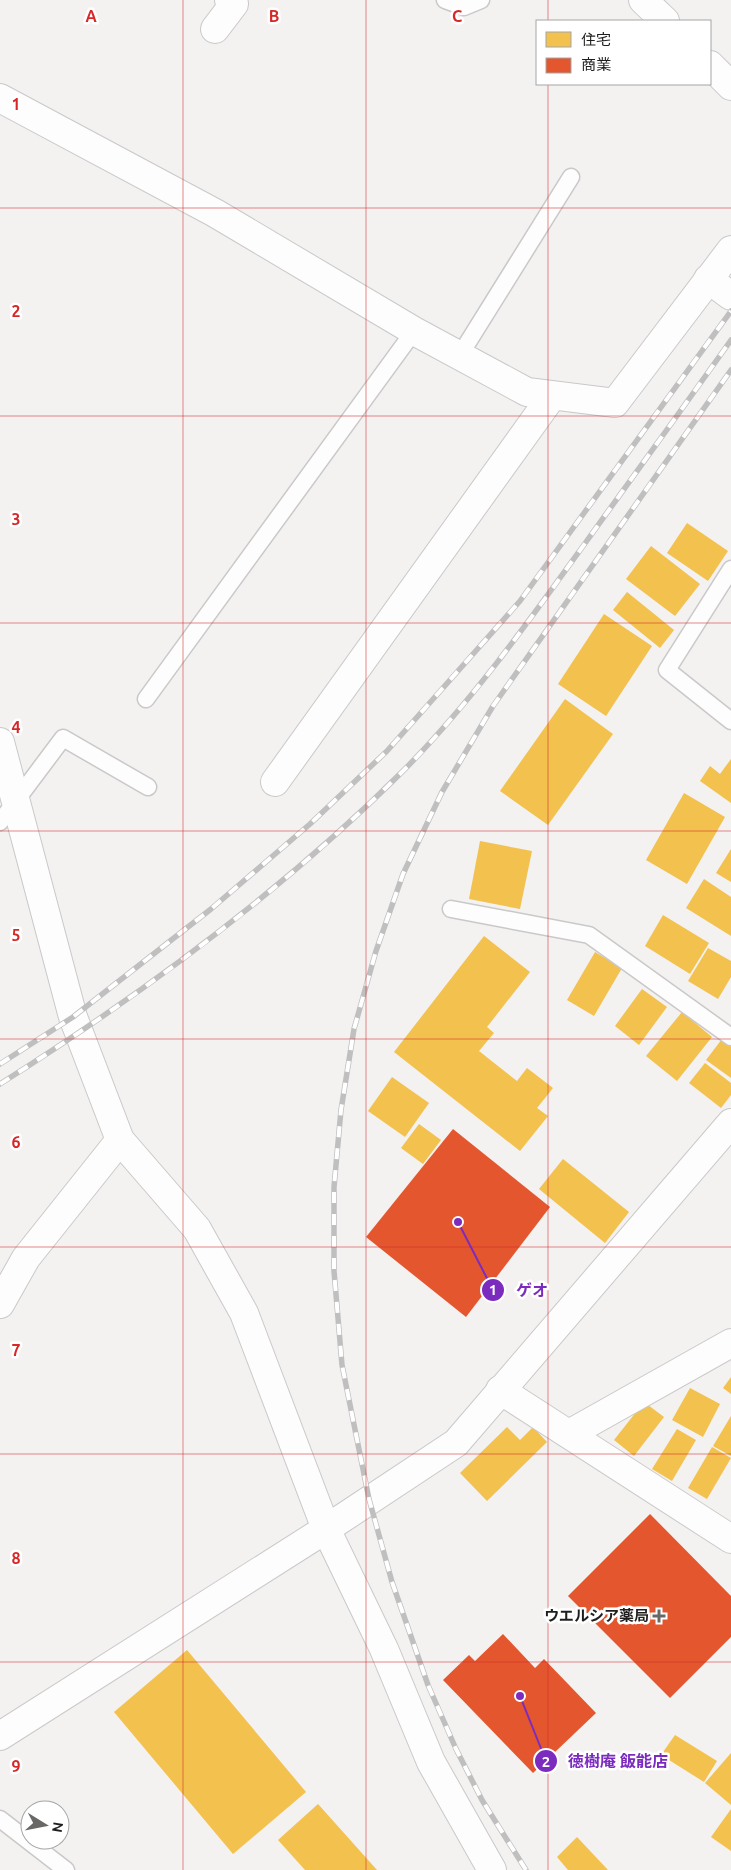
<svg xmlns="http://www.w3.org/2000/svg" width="731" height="1870" font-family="Ubuntu,'Noto Sans JP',sans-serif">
	<rect width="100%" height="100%" fill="#f4f1f1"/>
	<g fill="#f2c14e">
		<path d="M 687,523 L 728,551 L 708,581 L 667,553 Z"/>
		<path d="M 651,546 L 700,584 L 675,616 L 626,579 Z"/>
		<path d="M 627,592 L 674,630 L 660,648 L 613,610 Z"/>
		<path d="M 604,614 L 652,646 L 606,716 L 558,684 Z"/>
		<path d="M 565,699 L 613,734 L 548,825 L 500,791 Z"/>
		<path d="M 731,759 L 731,803 L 700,781 L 710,766 L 720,774 Z"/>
		<path d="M 684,793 L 725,817 L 687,884 L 646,860 Z"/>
		<path d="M 480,841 L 532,851 L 520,909 L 469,899 Z"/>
		<path d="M 731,849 L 731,882 L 716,873 Z"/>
		<path d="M 704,879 L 731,897 L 731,936 L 686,908 Z"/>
		<path d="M 663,915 L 709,943 L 690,974 L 645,946 Z"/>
		<path d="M 484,936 L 530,972 L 487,1027 L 494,1033 L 479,1051 L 517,1081 L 527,1068 L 553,1088 L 537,1108 L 548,1116 L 520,1151 L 394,1052 Z"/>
		<path d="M 708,948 L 731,961 L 731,977 L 718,999 L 688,981 Z"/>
		<path d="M 595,952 L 622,968 L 594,1016 L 567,1000 Z"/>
		<path d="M 642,989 L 667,1007 L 639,1045 L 615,1026 Z"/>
		<path d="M 682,1012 L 712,1037 L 677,1081 L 646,1056 Z"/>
		<path d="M 722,1039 L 731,1045 L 731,1078 L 706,1060 Z"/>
		<path d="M 705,1063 L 731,1083 L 731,1095 L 721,1108 L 689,1083 Z"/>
		<path d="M 392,1077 L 429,1103 L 405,1137 L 368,1111 Z"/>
		<path d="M 419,1124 L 441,1140 L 423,1164 L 401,1148 Z"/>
		<path d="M 563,1159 L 629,1212 L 605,1243 L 539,1189 Z"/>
		<path d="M 731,1377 L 731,1394 L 723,1388 Z"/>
		<path d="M 690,1388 L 720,1404 L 703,1437 L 672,1420 Z"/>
		<path d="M 644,1402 L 664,1417 L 634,1456 L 614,1440 Z"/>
		<path d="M 731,1416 L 731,1456 L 713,1446 Z"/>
		<path d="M 507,1427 L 520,1440 L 533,1427 L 547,1442 L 487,1501 L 460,1473 Z"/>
		<path d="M 677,1429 L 696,1440 L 672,1481 L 652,1469 Z"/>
		<path d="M 712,1447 L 731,1458 L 707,1499 L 688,1488 Z"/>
		<path d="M 187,1650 L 306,1792 L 233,1854 L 114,1712 Z"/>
		<path d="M 675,1735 L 717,1761 L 704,1782 L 661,1755 Z"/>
		<path d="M 731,1753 L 731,1805 L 705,1783 Z"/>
		<path d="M 318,1804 L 377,1870 L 305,1870 L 278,1840 Z"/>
		<path d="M 731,1809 L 731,1851 L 711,1837 Z"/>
		<path d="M 577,1837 L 608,1870 L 568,1870 L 557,1857 Z"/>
	</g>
	<g fill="#e4572e">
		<path d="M 453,1129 L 550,1207 L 466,1317 L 366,1237 Z"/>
		<path d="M 650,1514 L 731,1596 L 731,1637 L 670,1698 L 568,1596 Z"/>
		<path d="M 503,1634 L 535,1668 L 544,1659 L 596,1713 L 533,1773 L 443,1680 L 469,1655 L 475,1661 Z"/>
	</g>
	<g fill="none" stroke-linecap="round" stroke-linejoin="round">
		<g stroke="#cac8c8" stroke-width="19">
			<g id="lane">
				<path d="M 445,0 L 464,7 L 481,0"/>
				<path d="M 460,355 L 571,177"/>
				<path d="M 731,569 L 667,670 L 731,721"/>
				<path d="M 146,699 L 414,331"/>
				<path d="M 0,822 L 63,738 L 148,787"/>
				<path d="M 451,909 L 589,935 L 731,1037"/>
				<path d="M 0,1819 L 66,1870"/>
			</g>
		</g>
		<g stroke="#cac8c8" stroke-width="30">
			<g id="street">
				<path d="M 643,0 L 665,21"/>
				<path d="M 215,29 L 234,4 L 229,0"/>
				<path d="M 710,65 L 731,86"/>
				<path d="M 0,98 L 215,213 L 414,331 L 527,392 L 615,403 L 731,250"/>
				<path d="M 708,279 L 731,296"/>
				<path d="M 0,742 L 73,1017 L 120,1140 L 197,1229 L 244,1313 L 326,1529 L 384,1649 L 431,1762 L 492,1870"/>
				<path d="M 275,782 L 552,396"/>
				<path d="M 0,1304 L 26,1258 L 120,1140"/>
				<path d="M 500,1390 L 731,1539"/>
				<path d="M 569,1434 L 731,1343"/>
				<path d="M 0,1736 L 326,1529 L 456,1443 L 731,1123"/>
			</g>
		</g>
		<use href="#lane" stroke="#fdfdfd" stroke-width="16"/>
		<use href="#street" stroke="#fdfdfd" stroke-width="28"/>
		<g stroke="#c0bfbf" stroke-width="5.5">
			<g id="rail">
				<path d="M 0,1064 L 73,1017 L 211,909 L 310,824 L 387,751 L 520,601 L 731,311"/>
				<path d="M 0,1084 C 144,993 284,890 405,769 C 473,700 529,621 586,542 C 634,475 683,408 731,340"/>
				<path d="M 526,1870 L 482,1800 L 456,1749 L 428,1685 L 392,1582 L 369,1499 L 342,1365 L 334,1271 L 334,1187 L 341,1110 L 354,1029 L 376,951 L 403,874 L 442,792 L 493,706 L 731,370"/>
			</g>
		</g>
		<use href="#rail" stroke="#fff" stroke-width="4" stroke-dasharray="11" stroke-linecap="butt"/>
	</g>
	<path fill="none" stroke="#d62828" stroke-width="1" stroke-opacity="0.55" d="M 183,0 L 183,1870M 366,0 L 366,1870M 548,0 L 548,21M 548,84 L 548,1870M 0,208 L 731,208M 0,416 L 731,416M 0,623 L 731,623M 0,831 L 731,831M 0,1039 L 731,1039M 0,1247 L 731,1247M 0,1454 L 731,1454M 0,1662 L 731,1662"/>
	<path fill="#6a6867" stroke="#fff" stroke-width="2" d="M656.5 1608.5h5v5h5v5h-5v5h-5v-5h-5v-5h5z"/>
	<g text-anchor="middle" stroke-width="5" stroke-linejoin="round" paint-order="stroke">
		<g font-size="15" font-weight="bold" fill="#1f1e1d" stroke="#fff" text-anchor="end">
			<text x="649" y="1621">ウエルシア薬局</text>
		</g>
	</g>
	<g font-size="16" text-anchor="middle" font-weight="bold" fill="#d62828" stroke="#fff" stroke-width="5" stroke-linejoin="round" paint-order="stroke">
		<text x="91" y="22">A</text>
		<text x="274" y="22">B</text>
		<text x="457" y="22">C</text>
		<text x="16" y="110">1</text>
		<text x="16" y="317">2</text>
		<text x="16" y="525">3</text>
		<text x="16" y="733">4</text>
		<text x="16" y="941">5</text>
		<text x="16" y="1148">6</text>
		<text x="16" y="1356">7</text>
		<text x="16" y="1564">8</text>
		<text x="16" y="1772">9</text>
	</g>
	<path fill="none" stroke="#7b2cbf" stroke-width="2" d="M458 1222L493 1290M520 1696L546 1761"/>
	<g fill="#7b2cbf" stroke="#fff" stroke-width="2">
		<circle cx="458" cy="1222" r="5"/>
		<circle cx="520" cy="1696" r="5"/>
		<circle cx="493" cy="1290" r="12"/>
		<circle cx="546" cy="1761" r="12"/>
	</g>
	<g font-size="15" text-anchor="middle" font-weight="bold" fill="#fff">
		<text x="493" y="1295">1</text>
		<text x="546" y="1767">2</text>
	</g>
	<g font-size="16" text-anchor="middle" font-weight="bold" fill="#7b2cbf" stroke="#fff" stroke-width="5" stroke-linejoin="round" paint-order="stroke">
		<text x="532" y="1296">ゲオ</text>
		<text x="618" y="1767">徳樹庵 飯能店</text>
	</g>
	<rect x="536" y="20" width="175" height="65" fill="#ffffff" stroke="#a5a5a5"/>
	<rect x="546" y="32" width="25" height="15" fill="#f2c14e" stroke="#a5a5a5"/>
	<text x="581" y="45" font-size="15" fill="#1f1e1d">住宅</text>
	<rect x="546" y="58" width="25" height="15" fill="#e4572e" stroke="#a5a5a5"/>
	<text x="581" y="70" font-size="15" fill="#1f1e1d">商業</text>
	<g transform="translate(45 1825) rotate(100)"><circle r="24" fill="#ffffff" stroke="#a5a5a5"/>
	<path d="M0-4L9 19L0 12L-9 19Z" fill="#6a6867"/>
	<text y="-8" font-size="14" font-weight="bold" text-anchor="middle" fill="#1f1e1d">N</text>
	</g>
</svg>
